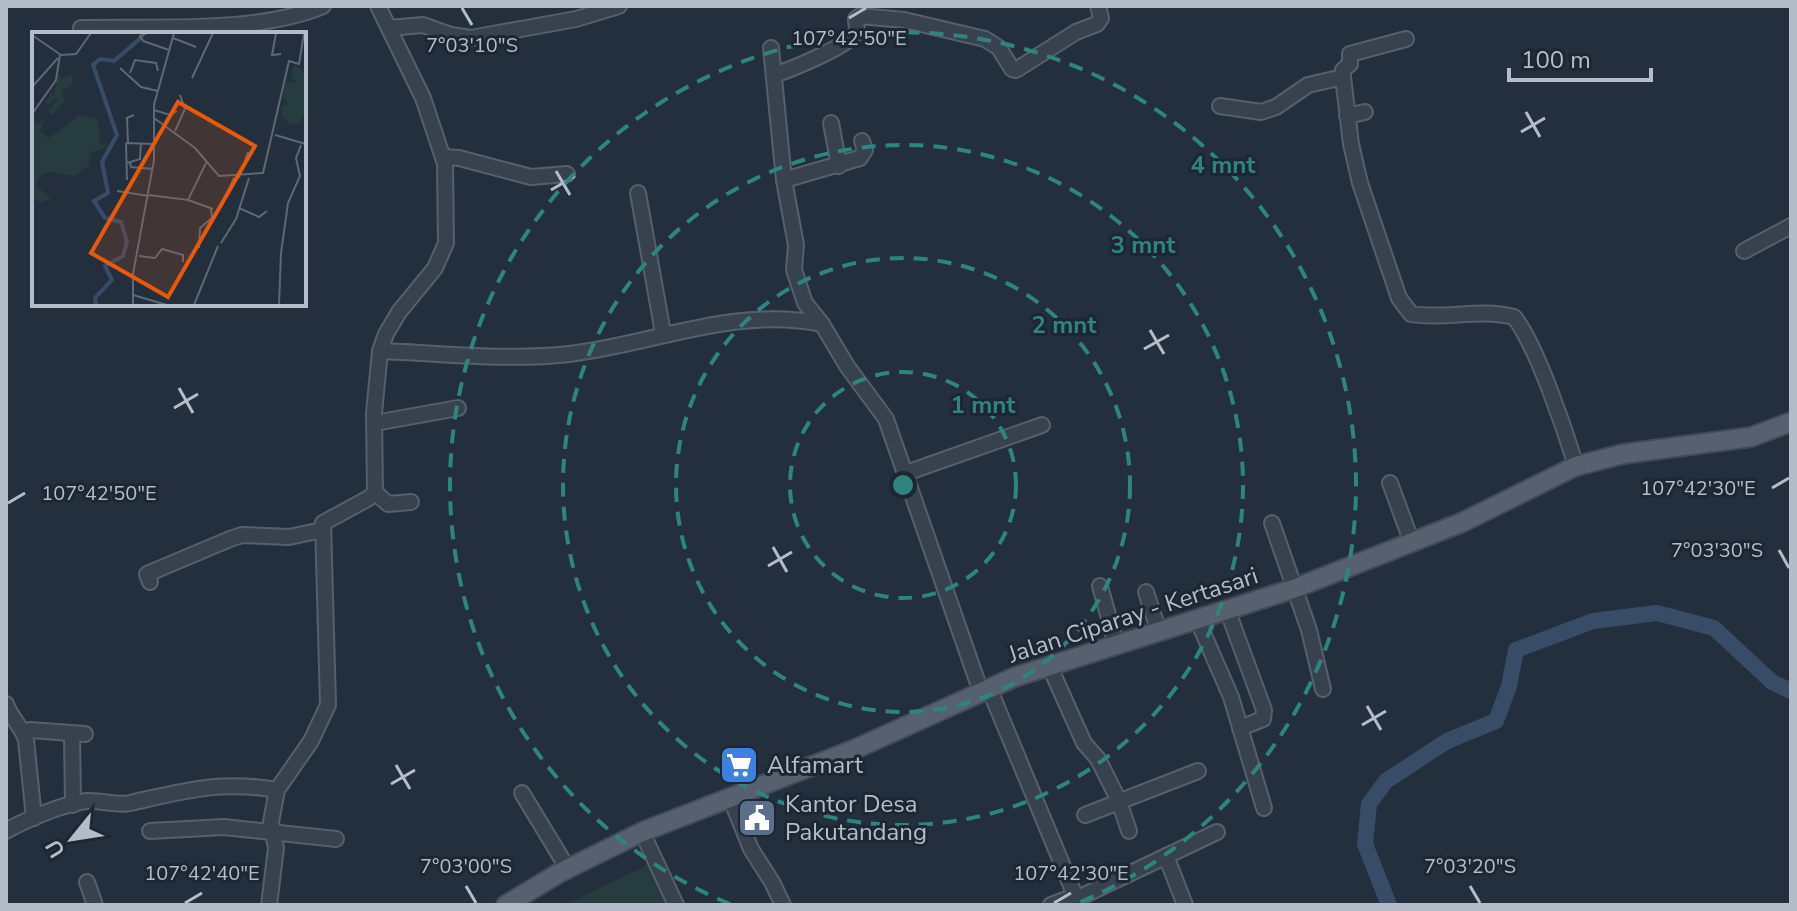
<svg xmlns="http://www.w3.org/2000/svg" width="1797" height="911" font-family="'Nunito Sans',sans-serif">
	<rect width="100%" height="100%" fill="#242f3e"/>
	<path fill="#263c3f" d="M 649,864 L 668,905 L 566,905 Z"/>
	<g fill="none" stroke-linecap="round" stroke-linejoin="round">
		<path stroke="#394c67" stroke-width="16" d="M 1389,905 L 1365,844 L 1369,804 L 1386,781 L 1447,741 L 1496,721 L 1509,686 L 1516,650 L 1593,621 L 1657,613 L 1714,628 L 1772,682 L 1791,691"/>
		<g stroke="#565f6c" stroke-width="18">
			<g id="minor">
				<path d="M 81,28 C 153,26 257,34 323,6"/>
				<path d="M 389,28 L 423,25 L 451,35 L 471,38 L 576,19 L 619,6"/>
				<path d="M 1406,39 L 1350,54 L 1350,64 L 1343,70 L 1343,77 L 1351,144 L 1360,183 L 1399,298 L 1411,314 C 1445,320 1479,308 1514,317 C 1536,344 1565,430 1576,466"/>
				<path d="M 771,48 L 784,180 L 796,245 L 794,270 L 805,303 L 822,324"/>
				<path d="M 774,75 C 789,70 852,45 856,32 C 858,28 856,23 856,19 L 860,16 L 904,20 L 985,39 L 999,48 L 1012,69 L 1016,70 L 1076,32 L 1097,24 L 1101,18 L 1098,6"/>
				<path d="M 1220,106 L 1261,112 L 1276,107 L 1308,85 L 1343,77"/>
				<path d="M 1347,116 L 1365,112"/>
				<path d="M 831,123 L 839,166"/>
				<path d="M 443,157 L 459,158 L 531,177 L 567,174"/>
				<path d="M 784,180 L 860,158 L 865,150 L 862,141"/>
				<path d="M 638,193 L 663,333"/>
				<path d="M 1744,251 L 1791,226"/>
				<path d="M 380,351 C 442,353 507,361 569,354 C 655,344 733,306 822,324 L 847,366 L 886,419 L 981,692"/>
				<path d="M 375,423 L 458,408"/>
				<path d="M 906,473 L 1042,425"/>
				<path d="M 1390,483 L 1412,543"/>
				<path d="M 375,492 L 388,504 L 411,502"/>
				<path d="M 1272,523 L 1309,630 L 1323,689"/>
				<path d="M 150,582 L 147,574 L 230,539 L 242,535 L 289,537 L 322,530"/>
				<path d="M 1100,586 L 1116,644"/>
				<path d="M 1146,592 L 1159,632"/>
				<path d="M 1227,609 L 1264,710 L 1263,719 L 1240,728"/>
				<path d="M 1197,619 L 1231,697 L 1264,808"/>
				<path d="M 1049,665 L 1084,743 L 1098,759 L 1119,801 L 1129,831"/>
				<path d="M 989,688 L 1079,905"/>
				<path d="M 6,704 C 11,718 22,727 26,740 L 34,818"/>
				<path d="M 23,732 L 30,730 L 85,734"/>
				<path d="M 72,734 L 73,805"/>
				<path d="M 522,793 L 568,869"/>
				<path d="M 730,797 L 751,849 L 772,882 L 783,905"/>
				<path d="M 1085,815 L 1198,771"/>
				<path d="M 6,831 C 25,820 65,803 87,801 C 102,800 116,806 130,803 C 184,791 221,780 277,790"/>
				<path d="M 150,831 L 224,827 L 336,839"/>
				<path d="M 642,832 L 676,905"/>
				<path d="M 1166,856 L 1185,905"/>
				<path d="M 87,882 L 95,905"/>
				<path d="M 1076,899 L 1217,832"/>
				<path d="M 269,905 L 276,848 L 271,822 L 277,790 L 311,741 L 328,705 L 323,523 L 369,498 L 375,492 L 374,413 L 380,351 L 386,334 L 399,312 L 435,268 L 446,243 L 445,164 L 423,98 L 378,6"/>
				<path d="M 1051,905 L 1075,896"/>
			</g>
		</g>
		<g stroke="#414a57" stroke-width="22">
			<path id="major" d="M 506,905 L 559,873 L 642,832 L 853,750 L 1015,677 L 1293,589 L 1463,522 L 1576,466 L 1623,454 L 1751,437 L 1791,422"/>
		</g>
		<use href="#minor" stroke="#38414e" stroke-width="14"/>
		<use href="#major" stroke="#56606e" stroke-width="18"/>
	</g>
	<path fill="none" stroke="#b4bcc9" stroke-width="3" d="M 462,8 L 472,25M 849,18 L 866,8M 1526,112 L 1540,137M 1521,132 L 1545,118M 556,171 L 570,195M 551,190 L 575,176M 1150,330 L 1164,354M 1144,349 L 1169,335M 179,388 L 193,413M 174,408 L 198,394M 1772,488 L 1789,478M 8,503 L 25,493M 773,547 L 787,572M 1779,550 L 1789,568M 768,566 L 792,552M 1367,706 L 1381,730M 1362,725 L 1386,711M 396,765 L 410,789M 391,784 L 415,770M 466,886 L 476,903M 1470,886 L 1480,903M 185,903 L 202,893M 1054,903 L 1071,893"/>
	<g fill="none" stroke="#308480" stroke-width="4" stroke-dasharray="14 10">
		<circle cx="903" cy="485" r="113"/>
		<circle cx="903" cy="485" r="227"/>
		<circle cx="903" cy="485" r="340"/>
		<path d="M730 904A453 453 0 1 1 1076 904"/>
	</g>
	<defs>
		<g id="supermarket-square" transform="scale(2)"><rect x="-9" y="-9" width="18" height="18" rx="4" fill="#3f7fe0" stroke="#1d2633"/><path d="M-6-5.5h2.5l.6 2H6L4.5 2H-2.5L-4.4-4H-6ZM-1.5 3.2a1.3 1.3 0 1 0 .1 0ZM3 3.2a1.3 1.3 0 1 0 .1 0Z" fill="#fff"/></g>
		<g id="civic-square" transform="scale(2)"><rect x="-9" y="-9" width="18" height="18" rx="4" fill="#5c6f8a" stroke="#1d2633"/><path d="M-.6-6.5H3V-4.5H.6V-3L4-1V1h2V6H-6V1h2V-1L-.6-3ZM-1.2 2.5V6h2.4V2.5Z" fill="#fff"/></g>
	</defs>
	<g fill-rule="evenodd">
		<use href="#supermarket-square" x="739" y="765"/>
		<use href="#civic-square" x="757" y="818"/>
	</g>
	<g text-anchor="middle" stroke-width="6" stroke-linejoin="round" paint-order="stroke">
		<g font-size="24" fill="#b4bcc9" stroke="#1d2633">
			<text transform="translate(1133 615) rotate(-18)" y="8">Jalan Ciparay - Kertasari</text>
		</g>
		<g font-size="24" fill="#b4bcc9" stroke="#1d2633" text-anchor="start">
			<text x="767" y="773">Alfamart</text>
			<text x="785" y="812">Kantor Desa<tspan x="785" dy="28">Pakutandang</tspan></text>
		</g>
	</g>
	<g transform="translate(32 32)">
		<rect width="274" height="274" fill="#242f3e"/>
		<path d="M 263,32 L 274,43 L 274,77 L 268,91 L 258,92 L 249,83 L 250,74 L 257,73 L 251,66 L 253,49 L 264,51 L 258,44 ZM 26,41 L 29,47 L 41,43 L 39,54 L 30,58 L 32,70 L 20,83 L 16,79 L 27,65 L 13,74 L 19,59 L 21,65 ZM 48,83 L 66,88 L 68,112 L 76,114 L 57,122 L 57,133 L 43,144 L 19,140 L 9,143 L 3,153 L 19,166 L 9,171 L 0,165 L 0,87 L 7,92 L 12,87 L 8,100 L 17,106 Z" fill="#263c3f"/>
		<path fill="none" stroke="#394c67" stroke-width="4" d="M 64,273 L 63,266 L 80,248 L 73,234 L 91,224 L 95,210 L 89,190 L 73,186 L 62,169 L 76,161 L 70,130 L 85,103 L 61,33 L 68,27 L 82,29 L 111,4"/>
		<path fill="none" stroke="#5e6776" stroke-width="2" d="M 115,1 L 108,4 L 111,9 L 137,18M 244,1 L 240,23 L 249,22M 0,3 L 29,23 L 44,22 L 59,1M 141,6 L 164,15M 88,36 L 109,55 L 126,59M 98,41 L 103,28 L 124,31 L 126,39M 160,46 L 181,1M 0,55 L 26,26M 122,78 L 138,83 L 145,79M 0,82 L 24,48 L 28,23M 122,86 L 163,116 L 187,144 L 231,141 L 257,29 L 267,32 L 272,1M 143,99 L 153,77 L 148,63M 243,103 L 274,112M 94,111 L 95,148M 94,111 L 122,112M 96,111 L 95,86 L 102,83M 98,130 L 99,135 L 121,137M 95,131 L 108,127 L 109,111M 207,146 L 216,120M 85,159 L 117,164M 117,163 L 156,168 L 175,129M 156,168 L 181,177M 189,175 L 202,146M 207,176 L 227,185 L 235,179M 189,211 L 204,187 L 217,146M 167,216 L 168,196 L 180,186 L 179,176M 107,224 L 123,226 L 130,217 L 151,223 L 151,230M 101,263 L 135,273M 101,273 L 101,242 L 122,128 L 122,73 L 142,1M 162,273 L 186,214M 247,273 L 249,221 L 256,171 L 268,144 L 264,126 L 269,113"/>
		<path fill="#e8590c" fill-opacity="0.15" stroke="#e8590c" stroke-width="4" d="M 146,70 L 223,114 L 136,265 L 59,221 Z"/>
		<rect width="274" height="274" fill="none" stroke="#b4bcc9" stroke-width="4"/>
	</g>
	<g font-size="20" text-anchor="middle" fill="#b4bcc9" stroke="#1d2633" stroke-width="6" stroke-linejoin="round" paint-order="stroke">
		<text x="849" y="45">107°42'50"E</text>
		<text x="472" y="52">7°03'10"S</text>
		<text x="1698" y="495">107°42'30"E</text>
		<text x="99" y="500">107°42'50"E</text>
		<text x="1717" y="557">7°03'30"S</text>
		<text x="466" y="873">7°03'00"S</text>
		<text x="1470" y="873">7°03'20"S</text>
		<text x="202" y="880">107°42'40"E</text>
		<text x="1071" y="880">107°42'30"E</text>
	</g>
	<circle cx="903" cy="485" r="12" fill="#308480" stroke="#1d2633" stroke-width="4"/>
	<g font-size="24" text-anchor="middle" font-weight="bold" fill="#308480" stroke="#1d2633" stroke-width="6" stroke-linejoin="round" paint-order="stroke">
		<text x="1223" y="173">4 mnt</text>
		<text x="1143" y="253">3 mnt</text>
		<text x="1064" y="333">2 mnt</text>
		<text x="983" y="413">1 mnt</text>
	</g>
	<rect width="1797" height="911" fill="none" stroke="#b4bcc9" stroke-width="16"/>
	<g transform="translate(72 839) rotate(240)" stroke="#1d2633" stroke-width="6" paint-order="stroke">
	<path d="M0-6L14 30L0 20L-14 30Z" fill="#b4bcc9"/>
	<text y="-12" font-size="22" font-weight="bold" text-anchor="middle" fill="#b4bcc9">U</text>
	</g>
	<path d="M1509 68v12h142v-12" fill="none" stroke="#b4bcc9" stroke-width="4"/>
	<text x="1521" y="68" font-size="24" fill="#b4bcc9" stroke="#1d2633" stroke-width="6" paint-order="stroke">100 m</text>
</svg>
